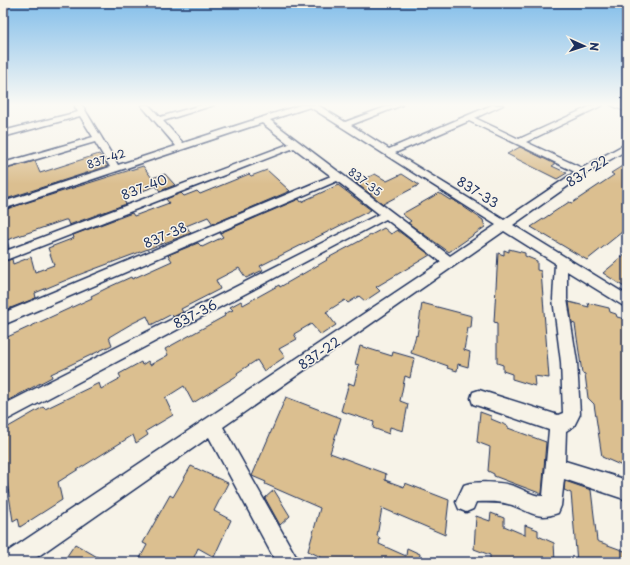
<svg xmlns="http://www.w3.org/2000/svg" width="630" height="565" font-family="'Playpen Sans',sans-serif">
	<rect width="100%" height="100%" fill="#f7f3e8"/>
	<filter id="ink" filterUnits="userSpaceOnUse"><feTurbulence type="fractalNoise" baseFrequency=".025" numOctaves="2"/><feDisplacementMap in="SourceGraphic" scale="8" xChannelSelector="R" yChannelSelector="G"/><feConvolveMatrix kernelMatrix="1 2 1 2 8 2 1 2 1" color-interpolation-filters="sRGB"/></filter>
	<g filter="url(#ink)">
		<g fill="#dbbf90" stroke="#1b2f5e">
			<path d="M 520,147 L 555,164 L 552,166 L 567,173 L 557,179 L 507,154 Z"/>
			<path d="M 99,154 L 108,166 L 3,200 L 3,170 L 35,161 L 40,173 Z"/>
			<path d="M 627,163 L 627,228 L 587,260 L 531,227 L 569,202 L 572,203 L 614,175 L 611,173 Z"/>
			<path d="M 143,166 L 152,178 L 165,174 L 175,185 L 160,191 L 156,186 L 137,193 L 123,199 L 126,204 L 69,225 L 67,220 L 65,220 L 7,240 L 9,248 L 3,250 L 3,210 Z"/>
			<path d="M 267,170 L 290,191 L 213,224 L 208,217 L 186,226 L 191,233 L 81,274 L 35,293 L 36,298 L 3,311 L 3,262 L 12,259 L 13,264 L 31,257 L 35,272 L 54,265 L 48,248 L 74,238 L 73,235 L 132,213 L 134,216 L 169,203 L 166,199 L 181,193 L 184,196 L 197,191 L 200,194 L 249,174 L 251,176 Z"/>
			<path d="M 375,174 L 387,181 L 402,174 L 419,185 L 383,204 L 356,183 Z"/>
			<path d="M 338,185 L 371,210 L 260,266 L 263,270 L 246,278 L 239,268 L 216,280 L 220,289 L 181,309 L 183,312 L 173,317 L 172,314 L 151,325 L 147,316 L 131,324 L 109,337 L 112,345 L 51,374 L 52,377 L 3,403 L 3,339 L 92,298 L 91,296 L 109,287 L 131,277 L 132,279 L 172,261 L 168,255 L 198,243 L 202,247 L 223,237 L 220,233 L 299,199 L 301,202 Z"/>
			<path d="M 439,193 L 450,200 L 452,199 L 483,220 L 485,227 L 449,252 L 408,223 L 411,221 L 402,214 Z"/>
			<path d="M 384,228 L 391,234 L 397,230 L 430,255 L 376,287 L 380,291 L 365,301 L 359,296 L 348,303 L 345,300 L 326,312 L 336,325 L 321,335 L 311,324 L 294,334 L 297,339 L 279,349 L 285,357 L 264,371 L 257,360 L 237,373 L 238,375 L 193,403 L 184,386 L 165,398 L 173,415 L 146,431 L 148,435 L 136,443 L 133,435 L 58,482 L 62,500 L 20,527 L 18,518 L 13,521 L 3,457 L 3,430 L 43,407 L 45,409 L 99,383 L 101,389 L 121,378 L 119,374 L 141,362 L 142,365 L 148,361 L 150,365 L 168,355 L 165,349 L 225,316 L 224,314 L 233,310 L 230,307 L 241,301 L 243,305 L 279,285 L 280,287 L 327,260 L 326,259 Z"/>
			<path d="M 509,249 L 525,253 L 525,256 L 537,261 L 537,270 L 541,271 L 549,378 L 534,376 L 535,386 L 512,379 L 512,374 L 503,371 L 503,365 L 497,363 L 497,323 L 494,322 L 498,253 L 504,255 L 504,250 L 509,252 Z"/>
			<path d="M 627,253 L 627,289 L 603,273 Z"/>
			<path d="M 569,302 L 589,307 L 588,303 L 609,308 L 610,312 L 616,314 L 617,317 L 625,319 L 627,325 L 627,468 L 602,457 L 594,404 L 588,398 L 585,374 L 582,373 L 575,324 L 572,323 Z"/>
			<path d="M 422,303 L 472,316 L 471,328 L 468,328 L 464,350 L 470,352 L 468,367 L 458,364 L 457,371 L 447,368 L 448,366 L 411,353 L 416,335 L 417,336 Z"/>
			<path d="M 360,346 L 392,356 L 393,352 L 414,358 L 410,378 L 405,376 L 400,401 L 408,404 L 403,431 L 390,427 L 389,434 L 373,428 L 374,422 L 341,411 L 349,383 L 354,385 L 359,365 L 355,364 Z"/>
			<path d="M 286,397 L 341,418 L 330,453 L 386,474 L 385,480 L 404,487 L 405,483 L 449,500 L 445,535 L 382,508 L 377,536 L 380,538 L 379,544 L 406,556 L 407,548 L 420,554 L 419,561 L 421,562 L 319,562 L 321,557 L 308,551 L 320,508 L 265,484 L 266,482 L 252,476 Z"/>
			<path d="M 480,412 L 491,416 L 491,419 L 508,426 L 508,428 L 546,442 L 542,494 L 494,476 L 494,474 L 488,471 L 490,447 L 477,442 Z"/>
			<path d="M 191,466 L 228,483 L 214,511 L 231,520 L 214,557 L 198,548 L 192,562 L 138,562 L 147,545 L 143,543 L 170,495 L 173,497 Z"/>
			<path d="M 565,481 L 591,490 L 597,541 L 627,552 L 627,562 L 577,562 L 571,493 L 564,490 Z"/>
			<path d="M 274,490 L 290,516 L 280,525 L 265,498 Z"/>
			<path d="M 491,513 L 504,518 L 504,526 L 525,535 L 525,525 L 538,530 L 538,536 L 554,543 L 555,562 L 490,562 L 490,555 L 474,549 L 476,516 L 490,521 Z"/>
			<path d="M 75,544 L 106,562 L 63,562 Z"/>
		</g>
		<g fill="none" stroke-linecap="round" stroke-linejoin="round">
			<g stroke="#1b2f5e" stroke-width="3">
				<g id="minor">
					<path d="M 76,105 L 82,105 L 118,165 L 176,146 L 141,105 L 149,105 L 160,117 L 201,105 L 214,105 L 163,121 L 183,143 L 300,105 L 318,105 L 345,122 L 391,105 L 402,105 L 351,125 L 389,149 L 492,105 L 503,105 L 475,118 L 519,139 L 593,105 L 603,105 L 526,142 L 582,168 L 627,143 L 627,150 L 585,174 L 513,225 L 627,295 L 627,308 L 567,271 L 567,299 L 577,362 L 580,414 L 574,426 L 566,431 L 565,461 L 627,480 L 627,500 L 564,479 L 561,506 L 558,513 C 535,522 527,508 508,504 C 498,501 486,502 476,502 L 473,509 L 466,512 L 459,509 L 456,502 L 464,485 C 474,481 500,482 510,485 C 522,488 531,496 543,496 L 549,430 L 473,404 L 471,398 L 473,392 L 479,390 L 558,415 L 563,413 L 561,362 L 553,299 L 555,263 L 504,231 L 223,427 L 299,562 L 276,562 L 209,437 L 30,562 L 3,562 L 4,554 L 441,262 L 386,219 L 3,422 L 3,405 L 379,214 L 337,181 L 3,325 L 3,313 L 331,176 L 294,148 L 3,261 L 3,252 L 289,144 L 262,123 L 3,209 L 3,202 L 110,167 L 95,142 L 3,169 L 3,163 L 93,137 L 80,116 L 3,137 L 3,131 L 78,112 L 75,107 ZM 310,107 L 496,225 L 450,256 L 270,120 ZM 469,121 L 575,172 L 504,220 L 395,153 Z"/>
					<path d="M 611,105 L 622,105 L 627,107 L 627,112 Z"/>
				</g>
			</g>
			<use href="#minor" fill="#f7f3e8" fill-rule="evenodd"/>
		</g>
	</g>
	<linearGradient id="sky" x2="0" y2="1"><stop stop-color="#83beea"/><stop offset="0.57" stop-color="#fbfaf5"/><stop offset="1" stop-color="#fbfaf5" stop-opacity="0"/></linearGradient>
	<rect width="630" height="184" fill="url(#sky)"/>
	<g text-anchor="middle" stroke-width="3" stroke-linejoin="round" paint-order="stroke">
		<g font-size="11" fill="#1b2f5e" stroke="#f7f3e8">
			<text transform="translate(106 159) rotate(-18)" y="4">837-42</text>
			<text transform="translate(365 182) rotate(37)" y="4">837-35</text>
		</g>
		<g font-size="13" fill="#1b2f5e" stroke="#f7f3e8">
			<text transform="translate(587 171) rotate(-32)" y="5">837-22</text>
			<text transform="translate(144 187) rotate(-21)" y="5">837-40</text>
			<text transform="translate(478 192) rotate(32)" y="5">837-33</text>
			<text transform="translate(165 235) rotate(-23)" y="5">837-38</text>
			<text transform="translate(195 314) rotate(-27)" y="5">837-36</text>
			<text transform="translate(319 353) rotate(-34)" y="5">837-22</text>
		</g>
	</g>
	<rect width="630" height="565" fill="none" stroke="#f7f3e8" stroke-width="16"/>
	<rect x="8" y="8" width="614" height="549" fill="none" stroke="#1b2f5e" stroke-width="1.5" filter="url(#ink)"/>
	<g transform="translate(584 46) rotate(93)" stroke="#f7f3e8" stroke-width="3" paint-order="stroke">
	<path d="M0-3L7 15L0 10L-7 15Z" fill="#1b2f5e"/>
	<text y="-6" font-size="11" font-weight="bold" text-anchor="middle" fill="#1b2f5e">N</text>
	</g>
</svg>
